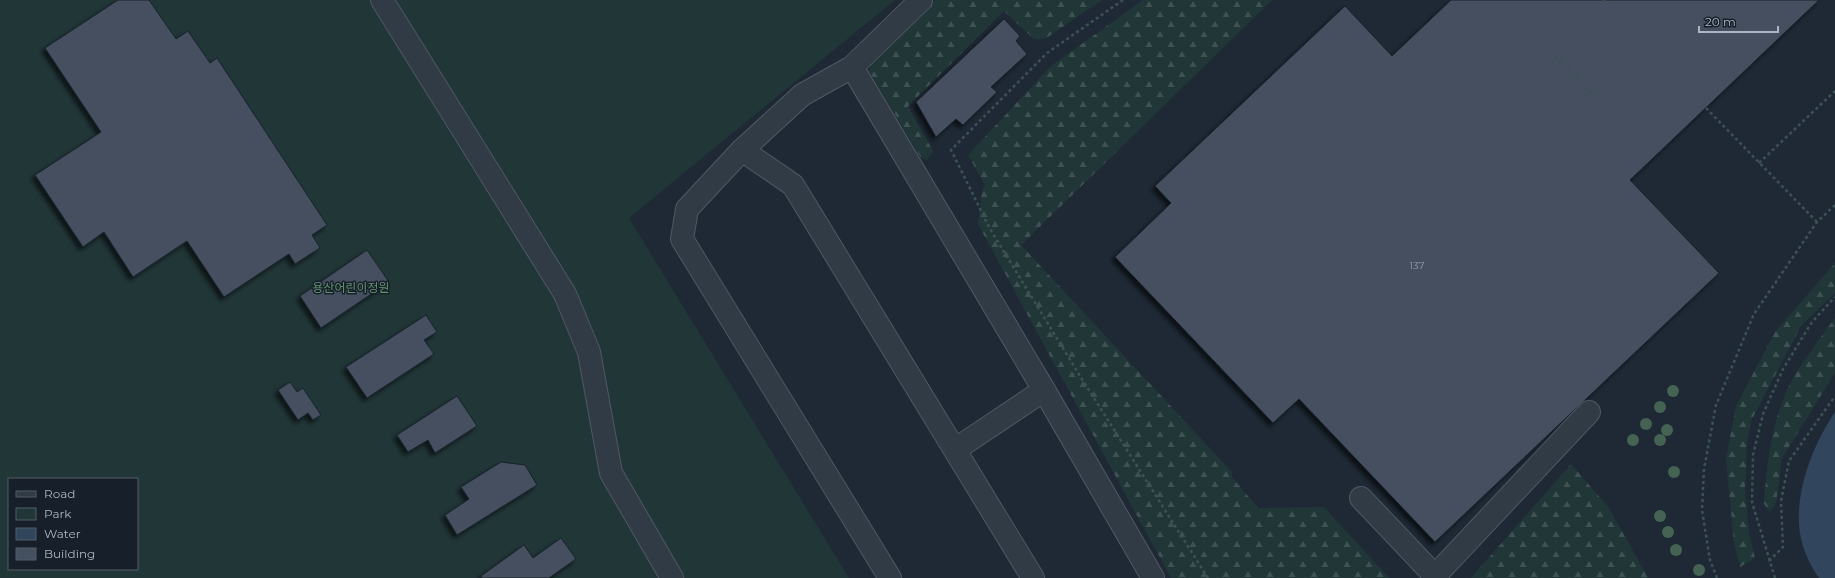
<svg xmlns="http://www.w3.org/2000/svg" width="1835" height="578" font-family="Montserrat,'Noto Sans KR',sans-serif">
	<defs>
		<pattern id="forest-firs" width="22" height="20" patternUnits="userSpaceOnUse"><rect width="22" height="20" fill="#213637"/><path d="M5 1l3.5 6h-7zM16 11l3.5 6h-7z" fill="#3f5152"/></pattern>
		<filter id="shadow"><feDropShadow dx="-3.5" dy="3.5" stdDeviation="2" flood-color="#0009"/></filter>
	</defs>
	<rect width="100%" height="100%" fill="#1e2935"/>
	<path fill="#213637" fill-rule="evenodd" d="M 0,0 L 895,0 L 629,218 L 849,578 L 0,578 ZM 9,479 L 137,479 L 137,569 L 9,569 Z"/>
	<g fill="url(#forest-firs)">
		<path d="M 935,0 L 1102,0 L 1045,39 L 1034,39 L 1004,11 L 908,106 L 933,151 L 927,160 L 921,158 L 869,71 L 870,59 Z"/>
		<path d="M 1143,0 L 1272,0 L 1021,245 L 1232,472 L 1232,477 L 1258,508 L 1324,507 L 1389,578 L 1171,578 L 978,224 L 982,191 L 985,185 L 968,155 L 1051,66 Z"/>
		<path d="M 1835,263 L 1835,293 L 1801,326 L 1751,421 L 1747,444 L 1745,490 L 1749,533 L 1755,558 L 1740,567 L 1734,543 L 1726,459 L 1736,406 L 1775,332 Z"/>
		<path d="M 1835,318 L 1835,373 L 1782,458 L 1776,503 L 1770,512 L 1764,504 C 1767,467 1770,430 1785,395 C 1795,370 1819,340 1835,318 Z"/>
		<path d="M 1571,464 L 1609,508 L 1648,578 L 1471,578 Z"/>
	</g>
	<path fill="#31465c" d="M 1835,412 L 1835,578 L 1819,578 C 1808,562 1800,544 1799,524 C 1797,486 1814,443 1835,412 Z"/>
	<g fill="#44505f" stroke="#19222c" filter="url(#shadow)">
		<path d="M 118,0 L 149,0 L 176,39 L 188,31 L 210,63 L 217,58 L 327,225 L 312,235 L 320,248 L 295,264 L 289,254 L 224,297 L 187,241 L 133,277 L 104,232 L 83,247 L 35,175 L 101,132 L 45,48 Z"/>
		<path d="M 1451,0 L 1819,0 L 1630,180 L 1719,273 L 1435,542 L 1299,399 L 1273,423 L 1115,257 L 1171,203 L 1155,186 L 1345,6 L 1392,56 Z"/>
		<path d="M 1004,19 L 1020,36 L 1016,41 L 1027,54 L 991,87 L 997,92 L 963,125 L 956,119 L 936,137 L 916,102 Z"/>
		<path d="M 367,250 L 389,282 L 321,328 L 300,296 Z"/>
		<path d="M 426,315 L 437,332 L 424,340 L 434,354 L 367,398 L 346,367 Z"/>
		<path d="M 290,382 L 297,392 L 303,388 L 321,415 L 313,420 L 308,413 L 298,420 L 278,390 Z"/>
		<path d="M 457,396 L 477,426 L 435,453 L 428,440 L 408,452 L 397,435 Z"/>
		<path d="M 501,462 L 525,465 L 537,485 L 457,535 L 445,515 L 469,499 L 461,487 Z"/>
		<path d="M 561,538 L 576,559 L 549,578 L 482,578 L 481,576 L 524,545 L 533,558 Z"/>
	</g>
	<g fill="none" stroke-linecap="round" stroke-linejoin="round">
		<g stroke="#4f5864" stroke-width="24">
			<g id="minor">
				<path d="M 382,0 L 565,294 L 589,352 L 611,473 L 672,578"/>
				<path d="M 852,67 L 1044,390 L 1153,578"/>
				<path d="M 742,150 L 802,95 L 852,67 L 921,0"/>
				<path d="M 956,449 L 1044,390"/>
				<path d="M 1361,498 L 1435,576"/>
				<path d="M 890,578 L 682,239 L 687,209 L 742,150 L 793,185 L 1033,578"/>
				<path d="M 1433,578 L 1589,412"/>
			</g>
		</g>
		<g stroke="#3d5254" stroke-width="2.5" stroke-dasharray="3 3" stroke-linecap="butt">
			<path d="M 1123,0 L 1047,53 L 951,150 L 990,229 L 1080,376 L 1208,578"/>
			<path d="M 1603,0 L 1605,2"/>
			<path d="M 1551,52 L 1595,97"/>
			<path d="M 1706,108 L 1817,222"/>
			<path d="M 1759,163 L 1835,91"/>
			<path d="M 1769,561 L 1783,547 L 1781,501 L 1789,461 L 1835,396"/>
			<path d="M 1717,578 L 1710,560 L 1702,510 L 1704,469 L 1716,405 L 1754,314 L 1817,222 L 1835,205"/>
			<path d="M 1775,578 L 1752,502 L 1753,455 L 1763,414 L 1783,369 L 1812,322 L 1835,297"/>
		</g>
		<use href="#minor" stroke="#313b45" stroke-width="22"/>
	</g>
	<g fill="#446353">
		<circle cx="1673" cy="391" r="6"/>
		<circle cx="1660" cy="407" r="6"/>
		<circle cx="1646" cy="424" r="6"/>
		<circle cx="1667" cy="430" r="6"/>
		<circle cx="1633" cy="440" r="6"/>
		<circle cx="1660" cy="440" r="6"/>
		<circle cx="1674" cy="472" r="6"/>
		<circle cx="1660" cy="516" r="6"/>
		<circle cx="1668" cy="532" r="6"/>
		<circle cx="1676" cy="550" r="6"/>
		<circle cx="1699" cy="570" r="6"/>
	</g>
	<g text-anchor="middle" stroke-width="3" stroke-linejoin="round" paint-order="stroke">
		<g font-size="10" fill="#919caa">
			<text x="1417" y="269">137</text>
		</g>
		<g font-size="12" fill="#63936c" stroke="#17202a">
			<text x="351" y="292">용산어린이정원</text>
		</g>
	</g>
	<rect x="8" y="478" width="130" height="92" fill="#17202a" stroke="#525c67"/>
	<rect x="16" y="491" width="20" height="6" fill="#313b45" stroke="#525c67"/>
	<text x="44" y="498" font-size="12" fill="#abb5c3">Road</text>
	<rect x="16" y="508" width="20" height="12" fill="#213637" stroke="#525c67"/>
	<text x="44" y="518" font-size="12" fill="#abb5c3">Park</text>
	<rect x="16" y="528" width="20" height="12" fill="#31465c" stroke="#525c67"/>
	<text x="44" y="538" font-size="12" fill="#abb5c3">Water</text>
	<rect x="16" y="548" width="20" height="12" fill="#44505f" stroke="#525c67"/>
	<text x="44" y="558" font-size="12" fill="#abb5c3">Building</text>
	<path d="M1699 26v6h79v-6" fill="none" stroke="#abb5c3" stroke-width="2"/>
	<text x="1705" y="26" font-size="12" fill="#abb5c3" stroke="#17202a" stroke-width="3" paint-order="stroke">20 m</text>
</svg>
